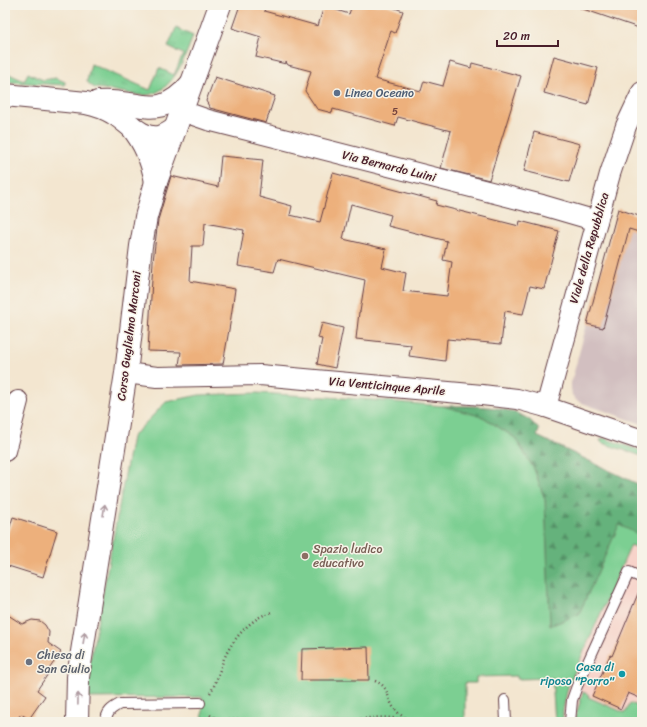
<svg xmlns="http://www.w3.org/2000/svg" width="647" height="727" font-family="Sriracha,sans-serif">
	<defs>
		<pattern id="grass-tufts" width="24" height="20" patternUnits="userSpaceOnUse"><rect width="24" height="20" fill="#7ccf92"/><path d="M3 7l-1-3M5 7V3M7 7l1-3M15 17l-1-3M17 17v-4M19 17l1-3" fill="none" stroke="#6db17e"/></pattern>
		<pattern id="forest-firs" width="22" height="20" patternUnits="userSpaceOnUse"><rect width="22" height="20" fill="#65b27c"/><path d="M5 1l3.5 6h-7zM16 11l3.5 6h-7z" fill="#559066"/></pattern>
	</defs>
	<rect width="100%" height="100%" fill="#f7f3e8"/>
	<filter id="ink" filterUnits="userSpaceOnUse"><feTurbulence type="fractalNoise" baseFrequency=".025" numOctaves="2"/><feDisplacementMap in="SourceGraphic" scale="8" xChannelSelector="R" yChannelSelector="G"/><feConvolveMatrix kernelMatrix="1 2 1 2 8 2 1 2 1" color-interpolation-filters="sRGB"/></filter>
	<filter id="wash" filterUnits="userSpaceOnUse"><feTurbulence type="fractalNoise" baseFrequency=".012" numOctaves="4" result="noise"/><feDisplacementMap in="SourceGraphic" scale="16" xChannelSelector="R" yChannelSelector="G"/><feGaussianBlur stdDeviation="0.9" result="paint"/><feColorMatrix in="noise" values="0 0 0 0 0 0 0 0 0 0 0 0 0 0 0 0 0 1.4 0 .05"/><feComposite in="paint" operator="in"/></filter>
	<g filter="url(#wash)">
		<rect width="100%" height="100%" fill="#f3e6d0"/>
		<path fill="#f7d1c8" d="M 619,525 L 642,536 L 642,722 L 555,722 L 550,626 L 579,614 Z"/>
		<path fill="#d2bfc0" d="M 618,209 L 642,217 L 642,424 L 582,403 L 576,400 L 572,395 L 571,388 L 571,383 Z"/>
		<g fill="url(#grass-tufts)" stroke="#63775e">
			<path d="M 176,28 L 193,36 C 184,60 171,99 138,95 C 124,93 110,89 95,88 L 90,85 L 87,81 L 91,64 L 150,90 L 159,68 L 174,75 L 183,54 L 168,47 Z"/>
			<path d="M 5,72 L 24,81 L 28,73 L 43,80 L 56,78 L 65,82 L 65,85 L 8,82 L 5,81 Z"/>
			<path d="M 603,438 L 642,451 L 642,456 L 602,443 L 600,440 Z"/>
		</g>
		<path fill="url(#forest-firs)" stroke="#586854" d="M 443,406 C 470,406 509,404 531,421 C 534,424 537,427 539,430 L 537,436 L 642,486 L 642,536 L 619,526 L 579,614 L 550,626 L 545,500 L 534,469 L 515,438 L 483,417 Z"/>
		<g fill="#7ccf92" stroke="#63775e">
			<path d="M 257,393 L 360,399 L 443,406 L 483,417 L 515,438 L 534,469 L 545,500 L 550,626 L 579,614 L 619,525 L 642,536 L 642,550 L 631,545 L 568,687 L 563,710 L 563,722 L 555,722 L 552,678 L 517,679 L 517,676 L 476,677 L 476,683 L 465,683 L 465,722 L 203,722 L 202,697 L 84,698 L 87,678 L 132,437 L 166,402 L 199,395 Z"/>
			<path d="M 583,692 L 589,695 L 588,697 L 625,713 L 630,703 L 642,708 L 642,722 L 576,722 L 576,715 Z"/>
		</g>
		<g id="blocks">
			<g fill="#edb07c" fill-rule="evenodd">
				<path d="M 240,5 L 266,5 L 264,11 L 318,26 L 324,6 L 349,14 L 352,5 L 387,5 L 403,11 L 395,33 L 391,31 L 375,79 L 421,91 L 424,81 L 443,86 L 450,62 L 471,68 L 472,63 L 521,76 L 489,180 L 441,168 L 451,131 L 398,117 L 395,126 L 333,109 L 332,113 L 317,109 L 305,91 L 311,71 L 288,65 L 286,62 L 286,64 L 256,57 L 261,37 L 232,28 Z"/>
				<path d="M 580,5 L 642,5 L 642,29 L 580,8 Z"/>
				<path d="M 554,56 L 598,68 L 588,105 L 544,93 Z"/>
				<path d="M 215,77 L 275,96 L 266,123 L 210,108 L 206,101 Z"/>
				<path d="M 534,132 L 580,144 L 569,182 L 524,171 Z"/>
				<path d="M 221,156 L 263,160 L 259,197 L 292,206 L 290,215 L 320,222 L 333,173 L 437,201 L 436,205 L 519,226 L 520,221 L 559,231 L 544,289 L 530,286 L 523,314 L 505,311 L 501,344 L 447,339 L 445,361 L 409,356 L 411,345 L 356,339 L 359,312 L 360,312 L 365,280 L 278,259 L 274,272 L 238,266 L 244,230 L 205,223 L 203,246 L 192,246 L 190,281 L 235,289 L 230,324 L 223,364 L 179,365 L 181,352 L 148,351 L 153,261 L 158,220 L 171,176 L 218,187 ZM 351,204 L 391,215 L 388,226 L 447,241 L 443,260 L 452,262 L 447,296 L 403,291 L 406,273 L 382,267 L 386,249 L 343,239 Z"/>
				<path d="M 618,209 L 642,217 L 642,233 L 629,229 L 603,328 L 587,324 Z"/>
				<path d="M 322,323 L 343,328 L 335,368 L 317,364 L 322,339 L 318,338 Z"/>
				<path d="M 13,517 L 57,531 L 43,577 L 5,565 L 5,542 Z"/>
				<path d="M 642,584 L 642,699 L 628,693 L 621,709 L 592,696 L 610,655 L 612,656 Z"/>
				<path d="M 5,613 L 22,624 L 32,620 L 40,621 L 45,625 L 49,632 L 48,643 L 61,652 L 47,672 L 48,674 L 37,690 L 45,696 L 29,719 L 21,714 L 15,722 L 5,722 Z"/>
				<path d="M 368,647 L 369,680 L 301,680 L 302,649 Z"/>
			</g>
		</g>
	</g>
	<g filter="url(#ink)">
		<use href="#blocks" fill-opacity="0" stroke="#633d44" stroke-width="1"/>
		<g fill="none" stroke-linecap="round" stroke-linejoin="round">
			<g stroke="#633d44" stroke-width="12">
				<g id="service">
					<path d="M 505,700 L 506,722"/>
					<path d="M 106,722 C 106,712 112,708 120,704 L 200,703"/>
					<path d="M 570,722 L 572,700 L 577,686 L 629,572 L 642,578"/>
				</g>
			</g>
			<g stroke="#633d44" stroke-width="22">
				<g id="minor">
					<path d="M 182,111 L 208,120 L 542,205 L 597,221"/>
					<path d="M 126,373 L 157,377 L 260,375 L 482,395 L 517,399 L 546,407 L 642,440"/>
					<path d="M 546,407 L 610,174 L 626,126 L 642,92"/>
					<path d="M 5,451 L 18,401"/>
				</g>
			</g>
			<g stroke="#633d44" stroke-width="24">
				<g id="tertiary">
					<path d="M 5,95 L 86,103 C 95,105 105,108 113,113 C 126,120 141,140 159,137 C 165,136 170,132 175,129"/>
					<path d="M 98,102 C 139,98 157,124 191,84"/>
					<path d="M 131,126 C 145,143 152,160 156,182"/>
					<path d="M 77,722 L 78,677 L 126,373 L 141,246 L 146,217 L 156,182 L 220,5"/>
				</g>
			</g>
			<g stroke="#633d44" stroke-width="2.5" stroke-dasharray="1 3" stroke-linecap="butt">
				<path d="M 375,681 C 390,687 386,697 394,708 C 398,714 404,717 409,720"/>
				<path d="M 210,693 C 217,682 218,675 222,664 C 229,643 251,616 273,612"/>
				<path d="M 210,715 C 222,724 241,717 254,722"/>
				<path d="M 345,722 C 367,716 393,716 415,722"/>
			</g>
			<use href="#service" stroke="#fff" stroke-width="10"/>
			<use href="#minor" stroke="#fff" stroke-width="20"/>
			<use href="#tertiary" stroke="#fff" stroke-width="22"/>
		</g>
		<defs><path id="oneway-shaft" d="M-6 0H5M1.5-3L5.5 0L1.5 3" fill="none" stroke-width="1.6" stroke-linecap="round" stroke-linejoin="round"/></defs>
		<g stroke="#ae9aa0">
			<use href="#oneway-shaft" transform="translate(104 510) rotate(-81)"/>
			<use href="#oneway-shaft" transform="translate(84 638) rotate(-81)"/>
			<use href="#oneway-shaft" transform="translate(78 699) rotate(-89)"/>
		</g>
	</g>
	<circle fill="#5c6f8a" stroke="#f7f3e8" stroke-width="1.5" cx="337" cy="93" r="4"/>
	<circle fill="#8d6e63" stroke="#f7f3e8" stroke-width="1.5" cx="305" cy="556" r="4"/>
	<circle fill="#6b7280" stroke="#f7f3e8" stroke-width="1.5" cx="29" cy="662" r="4"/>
	<circle fill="#0f9aa8" stroke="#f7f3e8" stroke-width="1.5" cx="622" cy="674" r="4"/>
	<g text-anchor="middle" stroke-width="3" stroke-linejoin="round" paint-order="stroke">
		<g font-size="10" fill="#73433f">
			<text x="395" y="115">5</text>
		</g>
		<g font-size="12" fill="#4e5e75" stroke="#f7f3e8" text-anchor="start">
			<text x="345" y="97">Linea Oceano</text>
		</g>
		<g font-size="12" fill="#4a1f2b" stroke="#f7f3e8">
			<text transform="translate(389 166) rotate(14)" y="4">Via Bernardo Luini</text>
			<text transform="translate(589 248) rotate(-74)" y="4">Viale della Repubblica</text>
			<text transform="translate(129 336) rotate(-83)" y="4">Corso Guglielmo Marconi</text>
			<text transform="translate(387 386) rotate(5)" y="4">Via Venticinque Aprile</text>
		</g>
		<g font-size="12" fill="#785e54" stroke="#f7f3e8" text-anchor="start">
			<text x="313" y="553">Spazio ludico<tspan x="313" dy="14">educativo</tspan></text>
		</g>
		<g font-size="12" fill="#5b616d" stroke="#f7f3e8" text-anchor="start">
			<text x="37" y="659">Chiesa di<tspan x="37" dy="14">San Giulio</tspan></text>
		</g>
		<g font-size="12" fill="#0d838f" stroke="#f7f3e8" text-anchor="end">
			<text x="614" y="671">Casa di<tspan x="614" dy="14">riposo "Porro"</tspan></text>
		</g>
	</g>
	<rect width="647" height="727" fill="none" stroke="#f7f3e8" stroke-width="20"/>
	<path d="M497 40v6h61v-6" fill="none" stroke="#4a1f2b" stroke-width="2"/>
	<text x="503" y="40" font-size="12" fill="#4a1f2b" stroke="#f7f3e8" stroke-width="3" paint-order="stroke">20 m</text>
</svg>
